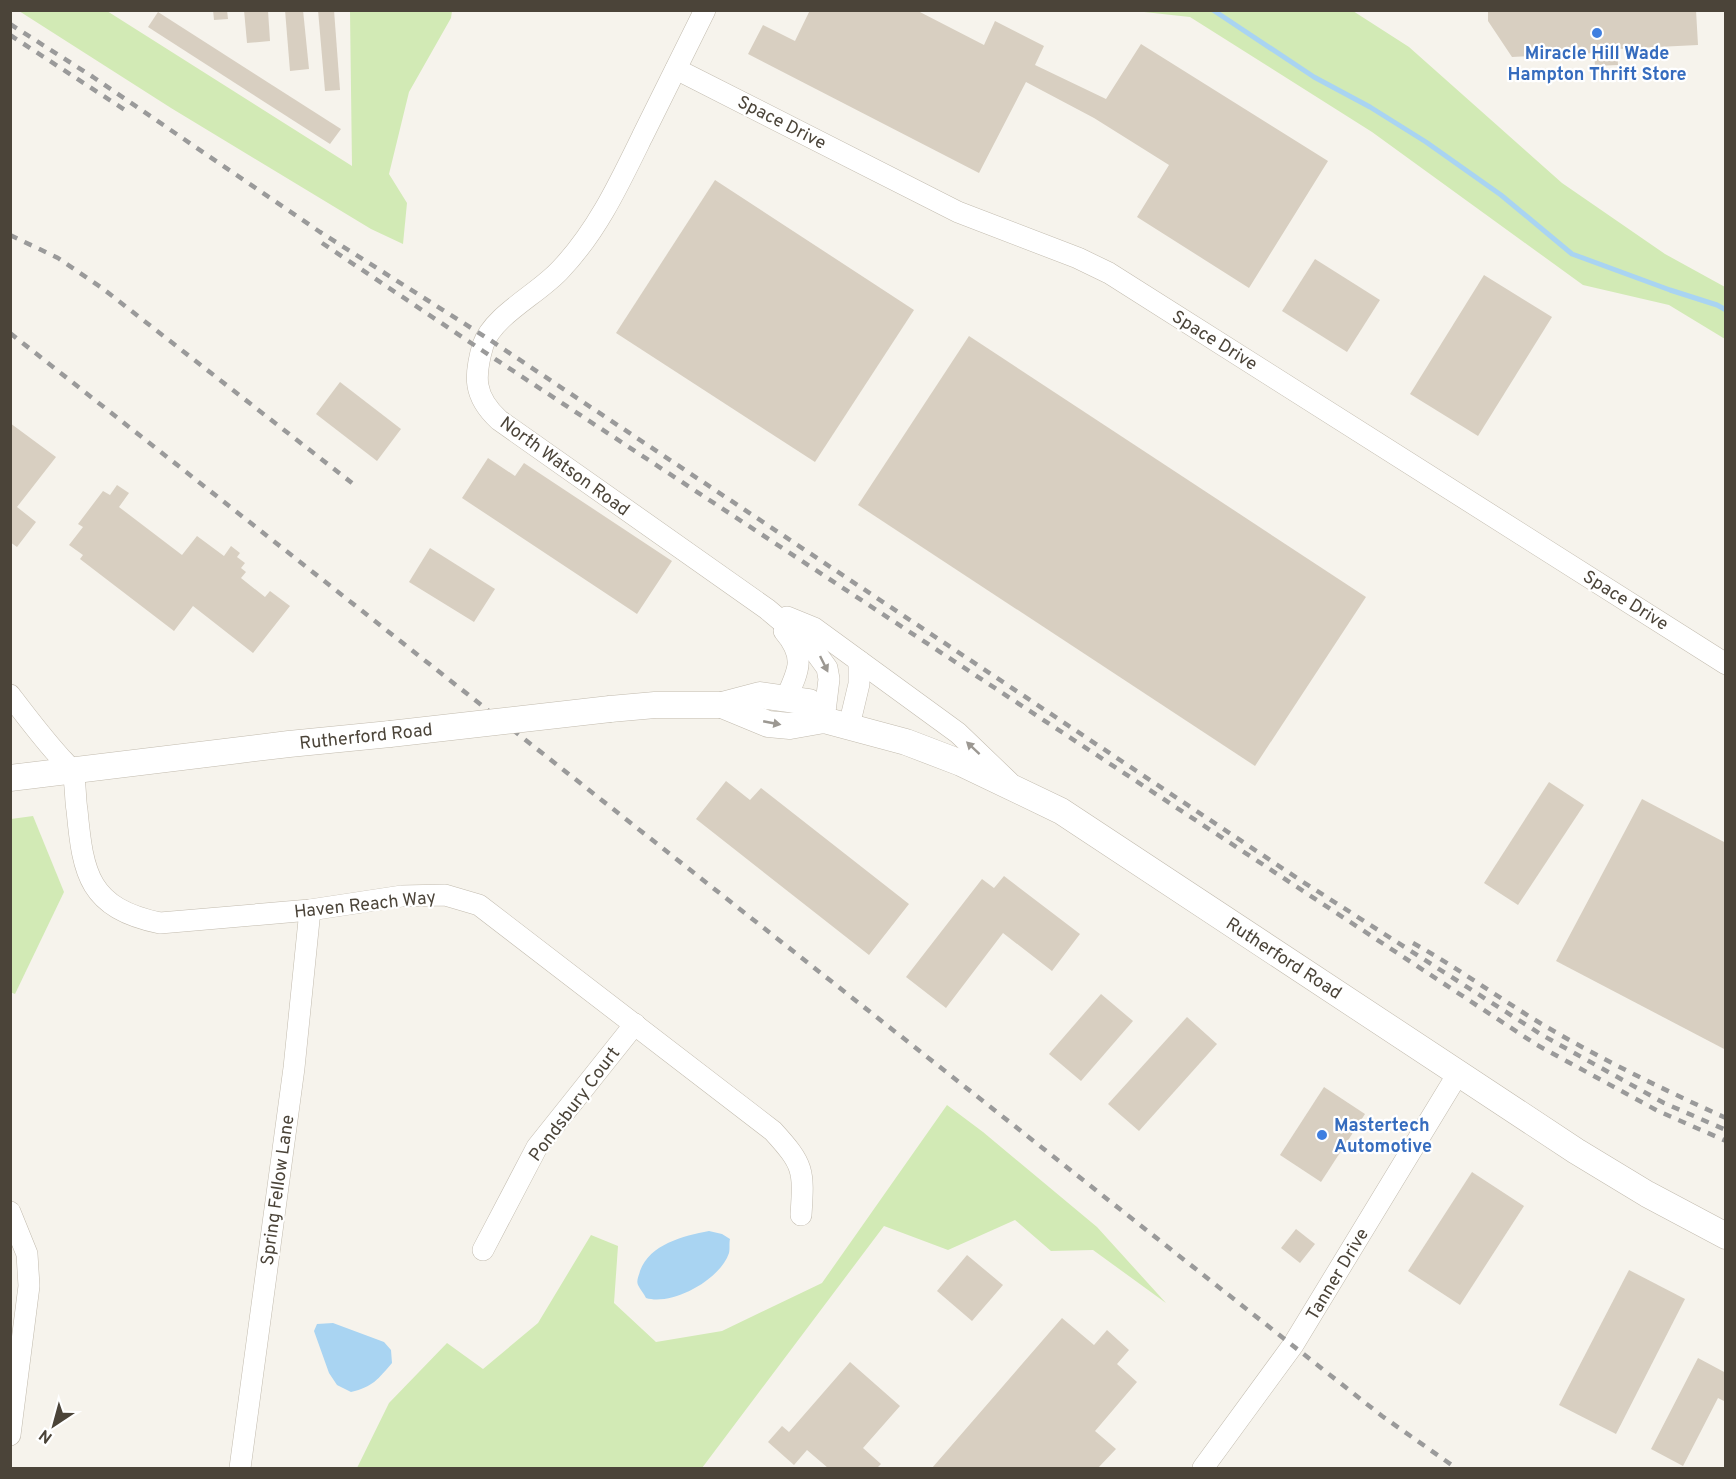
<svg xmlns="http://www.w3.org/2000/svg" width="1736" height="1479" font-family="Overpass,sans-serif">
	<rect width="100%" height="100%" fill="#f6f3ec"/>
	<g fill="#d2eab5">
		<path d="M 19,11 L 107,11 L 352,166 L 350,11 L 452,11 L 451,18 L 409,92 L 389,174 L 407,203 L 403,244 L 371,229 L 171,108 Z"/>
		<path d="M 1135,11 L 1353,11 L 1409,47 L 1562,183 L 1665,254 L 1725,287 L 1725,339 L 1669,305 L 1583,285 L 1372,132 L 1190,17 Z"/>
		<path d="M 33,816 L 64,892 L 15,994 L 10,992 L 11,819 Z"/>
		<path d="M 947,1105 L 983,1132 L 1097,1227 L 1166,1303 L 1093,1250 L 1051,1251 L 1015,1220 L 948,1250 L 884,1226 L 702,1468 L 357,1468 L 389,1403 L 447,1343 L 483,1369 L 538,1323 L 591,1235 L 618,1246 L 614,1303 L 656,1342 L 722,1331 L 822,1283 Z"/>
	</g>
	<g fill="#a9d4f2">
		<path d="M 709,1231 L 722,1234 L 730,1239 C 729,1243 730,1249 729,1253 C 720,1280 672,1306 646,1298 C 644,1294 640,1289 638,1285 C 636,1280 639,1276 640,1271 C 650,1244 683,1236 709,1231 Z"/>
		<path d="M 333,1323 L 384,1342 L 391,1350 L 392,1363 C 378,1379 373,1387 351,1392 L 337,1385 L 329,1373 L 314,1331 L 317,1324 Z"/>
	</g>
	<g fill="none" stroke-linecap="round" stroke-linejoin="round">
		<path stroke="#a9d4f2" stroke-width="5" d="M 1213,10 L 1314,77 L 1370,107 L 1426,142 L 1501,195 L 1572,254 L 1670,290 L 1717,305 L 1726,310"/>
	</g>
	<g fill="#d8cfc1">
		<path d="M 213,10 L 227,10 L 228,19 L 214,20 Z"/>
		<path d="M 244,10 L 268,10 L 270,41 L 247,43 Z"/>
		<path d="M 285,10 L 303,10 L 309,69 L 290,71 Z"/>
		<path d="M 318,10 L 334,10 L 340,90 L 325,91 Z"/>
		<path d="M 810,10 L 916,10 L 984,45 L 995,21 L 1044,46 L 1035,65 L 1106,99 L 1141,44 L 1328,161 L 1249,288 L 1137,217 L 1169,165 L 1094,118 L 1026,82 L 979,173 L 748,54 L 763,25 L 795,41 Z"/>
		<path d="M 1488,10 L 1696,10 L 1698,45 L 1617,49 L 1618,65 L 1595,66 L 1594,53 L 1512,57 L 1488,21 Z"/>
		<path d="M 158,12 L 341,129 L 330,144 L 148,27 Z"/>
		<path d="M 715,180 L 914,310 L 815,462 L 616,333 Z"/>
		<path d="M 1315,259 L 1380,300 L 1347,352 L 1282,311 Z"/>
		<path d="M 1484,275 L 1552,317 L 1478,436 L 1410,394 Z"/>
		<path d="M 969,336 L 1366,597 L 1255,766 L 858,505 Z"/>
		<path d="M 340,382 L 401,429 L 377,461 L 316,414 Z"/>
		<path d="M 10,423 L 56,457 L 17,507 L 36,522 L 17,547 L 10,542 Z"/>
		<path d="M 488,458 L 515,476 L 524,463 L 672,561 L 637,614 L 462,498 Z"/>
		<path d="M 117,485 L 129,493 L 119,507 L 182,555 L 197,536 L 224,556 L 231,546 L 240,553 L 237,557 L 245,563 L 241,568 L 246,572 L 241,578 L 265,597 L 270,591 L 290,606 L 253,653 L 193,606 L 174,631 L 80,559 L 83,555 L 69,545 L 83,527 L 78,524 L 103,491 L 110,495 Z"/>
		<path d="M 430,548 L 495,589 L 474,622 L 409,582 Z"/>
		<path d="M 726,781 L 750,800 L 761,788 L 909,904 L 869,955 L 696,819 Z"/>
		<path d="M 1549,782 L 1584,805 L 1518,905 L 1484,883 Z"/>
		<path d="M 1642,799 L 1726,843 L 1726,1050 L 1556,961 Z"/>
		<path d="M 1004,876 L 1080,934 L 1052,971 L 1003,933 L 946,1008 L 906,977 L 982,879 L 994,888 Z"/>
		<path d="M 1101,994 L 1133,1021 L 1081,1081 L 1049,1054 Z"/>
		<path d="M 1187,1017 L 1217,1044 L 1139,1131 L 1108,1104 Z"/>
		<path d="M 1324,1087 L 1365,1114 L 1321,1182 L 1280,1155 Z"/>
		<path d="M 1472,1172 L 1524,1206 L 1460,1305 L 1408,1271 Z"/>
		<path d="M 1296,1229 L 1315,1244 L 1300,1263 L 1281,1248 Z"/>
		<path d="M 967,1255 L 1003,1285 L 972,1321 L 937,1291 Z"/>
		<path d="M 1629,1270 L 1685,1299 L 1616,1434 L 1559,1405 Z"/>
		<path d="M 1062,1318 L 1094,1345 L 1107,1330 L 1129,1350 L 1117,1364 L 1137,1382 L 1095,1431 L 1116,1449 L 1098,1468 L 932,1468 Z"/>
		<path d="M 1698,1358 L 1726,1373 L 1726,1402 L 1718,1398 L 1683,1466 L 1651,1449 Z"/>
		<path d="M 850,1362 L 900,1406 L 863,1448 L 881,1464 L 877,1468 L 828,1468 L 807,1450 L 794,1465 L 768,1442 L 782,1426 L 789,1432 Z"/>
	</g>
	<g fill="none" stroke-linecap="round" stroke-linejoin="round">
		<g stroke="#c2bbae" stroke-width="22">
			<g id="minor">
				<path d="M 705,10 C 684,53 663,95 642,137 C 619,184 597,231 561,269 C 540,293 493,315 483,345 C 474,376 473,396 499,420 L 767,609 L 811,646 L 827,668 L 829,679 L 824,720"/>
				<path d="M 676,69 L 958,212 L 1078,258 L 1109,273 L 1726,664"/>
				<path d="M 787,617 L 814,628 L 958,733 L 1009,782"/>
				<path d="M 784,631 C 806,657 799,670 786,698"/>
				<path d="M 10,695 C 26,716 41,736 59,756 C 63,761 71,767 73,774 C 76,785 75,799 77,810 C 83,875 89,908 160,923 L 310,910 L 402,896 L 445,895 L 479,905 L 773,1131 C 804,1165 804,1170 801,1215"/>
				<path d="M 849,726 L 859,684 L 859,661"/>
				<path d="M 10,1212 L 27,1254 L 29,1286 L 10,1435"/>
				<path d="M 483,1250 L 537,1147 L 635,1024"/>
				<path d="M 240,1468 L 294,1068 L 310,910"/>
				<path d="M 1203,1468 L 1293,1345 L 1459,1072"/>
			</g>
		</g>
		<g stroke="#c2bbae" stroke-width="27">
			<g id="tertiary">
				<path d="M 722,705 L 768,724 L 790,726 L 824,720 L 906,742 L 961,763 L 1061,811 L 1576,1151 L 1647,1194 L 1726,1236"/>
				<path d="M 610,709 L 655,705 L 722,705 L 760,695 L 809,702 L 824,720"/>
				<path d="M 10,778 L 289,744 L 390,734"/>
			</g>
		</g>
		<use href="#minor" stroke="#fff" stroke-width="21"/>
		<use href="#tertiary" stroke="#fff" stroke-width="26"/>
		<g stroke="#9a9a9a" stroke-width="4.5" stroke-dasharray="8 8" stroke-linecap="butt">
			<path d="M 10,24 L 93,77 L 320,232 L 487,338 L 1300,880 L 1542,1035 L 1664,1103 L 1726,1130"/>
			<path d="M 10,35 L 128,112"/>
			<path d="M 10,235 L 58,258 L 102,288 L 352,483"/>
			<path d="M 322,243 L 483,351 L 1537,1045 L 1658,1111 L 1726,1141"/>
			<path d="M 10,333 L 1382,1416 L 1456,1468"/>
			<path d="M 1413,943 C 1458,968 1500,999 1545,1026 C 1603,1060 1664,1090 1726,1118"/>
		</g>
		<g stroke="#c2bbae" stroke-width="27" stroke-linecap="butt">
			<path id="tertiary-bridge" d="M 390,734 L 610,709"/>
		</g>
		<use href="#tertiary-bridge" stroke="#fff" stroke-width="26"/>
	</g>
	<defs><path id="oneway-solid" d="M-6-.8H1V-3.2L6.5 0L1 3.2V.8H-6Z" transform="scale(1.5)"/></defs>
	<g fill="#9c9892">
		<use href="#oneway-solid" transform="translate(824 664) rotate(64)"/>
		<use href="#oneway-solid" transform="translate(772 723) rotate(11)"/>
		<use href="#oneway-solid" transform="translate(973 748) rotate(-137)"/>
	</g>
	<g fill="#3f7fe0" stroke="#fff" stroke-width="2">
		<circle cx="1597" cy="33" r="6"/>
		<circle cx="1322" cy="1135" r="6"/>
	</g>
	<g text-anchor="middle" stroke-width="4.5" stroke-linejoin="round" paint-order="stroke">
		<g font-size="18" font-weight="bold" fill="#366cbe" stroke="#fff">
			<text x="1597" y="59">Miracle Hill Wade<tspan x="1597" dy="21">Hampton Thrift Store</tspan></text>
			<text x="1334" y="1131" text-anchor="start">Mastertech<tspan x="1334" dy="21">Automotive</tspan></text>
		</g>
		<g font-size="18" fill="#4b4439" stroke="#fff">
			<text transform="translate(782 122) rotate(27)" y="6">Space Drive</text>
			<text transform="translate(1215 340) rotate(32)" y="6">Space Drive</text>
			<text transform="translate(565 466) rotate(36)" y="6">North Watson Road</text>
			<text transform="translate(1626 600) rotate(32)" y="6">Space Drive</text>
			<text transform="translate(366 736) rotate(-6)" y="6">Rutherford Road</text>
			<text transform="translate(365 904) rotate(-6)" y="6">Haven Reach Way</text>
			<text transform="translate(1284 958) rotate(33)" y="6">Rutherford Road</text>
			<text transform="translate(574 1104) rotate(-53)" y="6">Pondsbury Court</text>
			<text transform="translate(277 1190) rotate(-82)" y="6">Spring Fellow Lane</text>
			<text transform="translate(1337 1274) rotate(-59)" y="6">Tanner Drive</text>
		</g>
	</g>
	<rect width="1736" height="1479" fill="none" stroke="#4b4439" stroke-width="24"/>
	<g transform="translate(54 1425) rotate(216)" stroke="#ffffff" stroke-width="4.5" paint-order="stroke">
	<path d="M0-4.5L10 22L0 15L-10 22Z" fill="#4b4439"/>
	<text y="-9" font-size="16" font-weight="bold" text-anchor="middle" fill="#4b4439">N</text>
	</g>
</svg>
